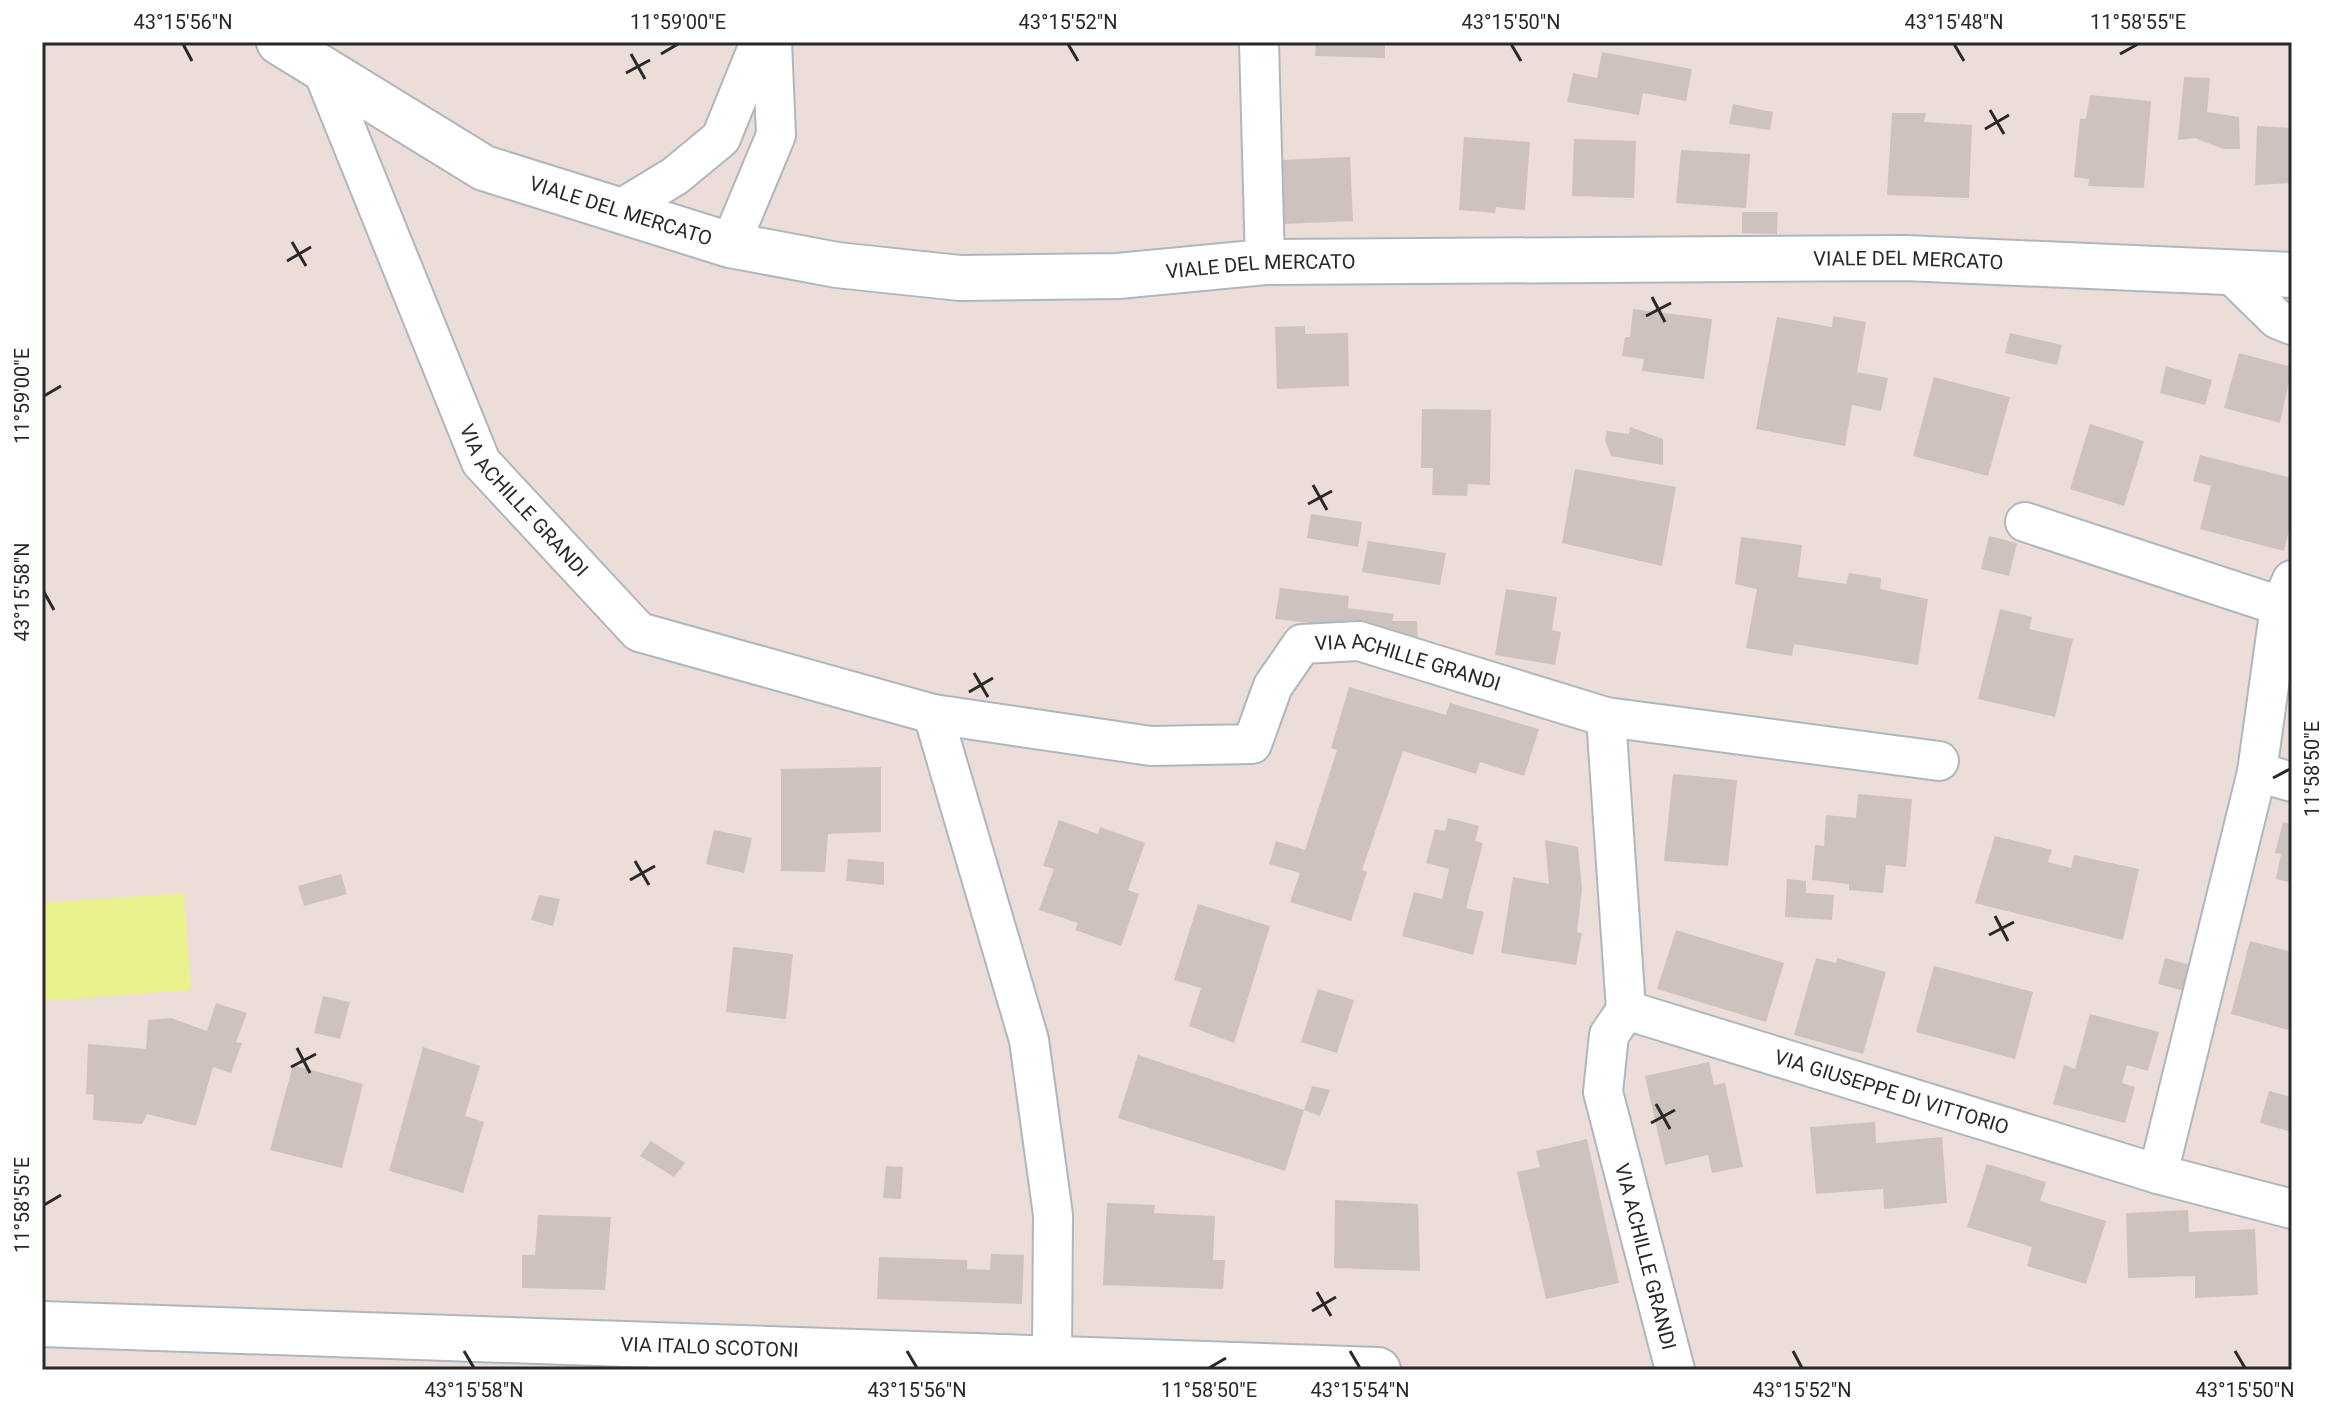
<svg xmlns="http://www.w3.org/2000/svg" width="2334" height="1412" font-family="Roboto,sans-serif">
	<rect width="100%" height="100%" fill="#edddd9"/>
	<path fill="#eaf08c" d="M 184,893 L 191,990 L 42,1001 L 42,903 Z"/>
	<g fill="#cec2be">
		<path d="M 1316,42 L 1385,42 L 1385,58 L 1315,56 Z"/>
		<path d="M 1602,52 L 1692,69 L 1686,101 L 1643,93 L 1639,115 L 1567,102 L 1573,73 L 1597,78 Z"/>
		<path d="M 2184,77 L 2210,78 L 2207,112 L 2239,117 L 2240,149 L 2223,149 L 2195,138 L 2178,140 Z"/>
		<path d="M 2090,95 L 2151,101 L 2144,188 L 2088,186 L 2089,179 L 2074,177 L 2080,119 L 2086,119 Z"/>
		<path d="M 1733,104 L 1773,112 L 1770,130 L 1729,124 Z"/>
		<path d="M 1892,113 L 1926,113 L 1924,122 L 1972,125 L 1969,198 L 1887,195 Z"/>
		<path d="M 2257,126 L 2292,128 L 2292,183 L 2255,185 Z"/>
		<path d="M 1464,137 L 1530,142 L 1525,210 L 1496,207 L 1495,213 L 1459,210 Z"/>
		<path d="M 1574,139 L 1636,141 L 1634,198 L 1572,196 Z"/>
		<path d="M 1681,150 L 1750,154 L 1746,208 L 1676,203 Z"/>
		<path d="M 1350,157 L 1353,221 L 1284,224 L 1281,160 Z"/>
		<path d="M 1742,212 L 1778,212 L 1777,234 L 1742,233 Z"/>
		<path d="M 1633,309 L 1712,319 L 1704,379 L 1642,371 L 1644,359 L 1622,356 L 1625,337 L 1630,337 Z"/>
		<path d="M 1833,316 L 1866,322 L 1857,372 L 1888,378 L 1881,411 L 1852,405 L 1845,446 L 1756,429 L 1777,317 L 1832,327 Z"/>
		<path d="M 1305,326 L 1305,334 L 1348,333 L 1349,386 L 1277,389 L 1275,327 Z"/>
		<path d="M 2010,333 L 2062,345 L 2057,365 L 2005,353 Z"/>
		<path d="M 2239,353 L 2292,367 L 2280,423 L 2224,408 Z"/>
		<path d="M 2166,366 L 2212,380 L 2205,405 L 2160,393 Z"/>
		<path d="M 1934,377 L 2010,397 L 1988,476 L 1913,456 Z"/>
		<path d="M 1422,409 L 1491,410 L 1490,485 L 1468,484 L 1467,496 L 1432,495 L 1433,468 L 1421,468 Z"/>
		<path d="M 2090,424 L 2144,441 L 2124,506 L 2070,489 Z"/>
		<path d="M 1630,427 L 1663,439 L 1663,465 L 1611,456 L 1605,440 L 1607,431 L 1629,434 Z"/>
		<path d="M 2200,455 L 2292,478 L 2292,517 L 2284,551 L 2200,529 L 2211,486 L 2193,481 Z"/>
		<path d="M 1575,469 L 1676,487 L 1662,566 L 1562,543 Z"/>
		<path d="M 1311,514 L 1362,522 L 1358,547 L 1307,538 Z"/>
		<path d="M 1989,536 L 2017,543 L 2009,576 L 1981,569 Z"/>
		<path d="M 1741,537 L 1802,545 L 1798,577 L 1846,584 L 1849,573 L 1881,578 L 1880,589 L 1928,599 L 1918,665 L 1794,644 L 1792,656 L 1746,648 L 1757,589 L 1735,584 Z"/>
		<path d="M 1368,541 L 1446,553 L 1440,585 L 1362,572 Z"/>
		<path d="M 1280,588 L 1349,596 L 1348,608 L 1394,614 L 1392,621 L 1417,621 L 1418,642 L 1346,627 L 1275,619 Z"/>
		<path d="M 1506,589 L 1557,597 L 1552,630 L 1561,632 L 1555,665 L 1495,655 Z"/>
		<path d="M 2000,609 L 2032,617 L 2029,629 L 2073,639 L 2055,717 L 1978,699 Z"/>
		<path d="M 1349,687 L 1446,715 L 1450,703 L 1539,729 L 1524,776 L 1480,762 L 1476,774 L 1403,751 L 1362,870 L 1367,872 L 1351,921 L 1290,902 L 1300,873 L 1269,864 L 1276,841 L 1305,850 L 1337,750 L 1331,748 Z"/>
		<path d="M 881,767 L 881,832 L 828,834 L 825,872 L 781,871 L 781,769 Z"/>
		<path d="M 1673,774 L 1737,780 L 1728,866 L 1664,861 Z"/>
		<path d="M 1858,794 L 1912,799 L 1906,867 L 1886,865 L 1883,893 L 1849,890 L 1849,884 L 1812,880 L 1815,845 L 1824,846 L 1826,815 L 1856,818 Z"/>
		<path d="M 1448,818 L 1479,826 L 1475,841 L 1483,843 L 1466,908 L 1484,912 L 1473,955 L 1402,936 L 1414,892 L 1442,899 L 1449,869 L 1426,863 L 1435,829 L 1445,831 Z"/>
		<path d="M 1059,820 L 1098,834 L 1100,827 L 1145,843 L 1128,890 L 1139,894 L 1121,946 L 1075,930 L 1078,923 L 1039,910 L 1054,869 L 1043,866 Z"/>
		<path d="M 2283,822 L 2292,824 L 2292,883 L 2276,879 L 2281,854 L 2275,853 Z"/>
		<path d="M 714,830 L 752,838 L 744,873 L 706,864 Z"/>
		<path d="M 1995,836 L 2052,850 L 2048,862 L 2071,868 L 2074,855 L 2139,869 L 2123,940 L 1975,903 Z"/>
		<path d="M 1545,840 L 1578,847 L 1582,889 L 1577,932 L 1582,933 L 1576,965 L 1501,953 L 1513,877 L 1549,884 Z"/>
		<path d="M 848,859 L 884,862 L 884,885 L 846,881 Z"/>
		<path d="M 341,874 L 347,894 L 304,906 L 298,886 Z"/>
		<path d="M 1787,879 L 1806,881 L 1806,893 L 1834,895 L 1832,920 L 1785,917 Z"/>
		<path d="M 539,895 L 560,899 L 553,926 L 531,920 Z"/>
		<path d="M 1198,904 L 1270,926 L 1234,1043 L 1189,1026 L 1201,988 L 1174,980 Z"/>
		<path d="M 1676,930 L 1784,963 L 1766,1022 L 1657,989 Z"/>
		<path d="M 2250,941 L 2292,952 L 2292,1031 L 2231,1014 Z"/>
		<path d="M 733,947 L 793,954 L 786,1019 L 726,1012 Z"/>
		<path d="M 1816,958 L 1836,963 L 1837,958 L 1886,972 L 1863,1054 L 1794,1035 Z"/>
		<path d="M 2165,958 L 2191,965 L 2184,991 L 2158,984 Z"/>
		<path d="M 1934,966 L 2033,992 L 2015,1059 L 1916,1032 Z"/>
		<path d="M 1318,989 L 1354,1000 L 1337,1053 L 1301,1042 Z"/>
		<path d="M 323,996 L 350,1002 L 340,1039 L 314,1033 Z"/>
		<path d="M 216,1003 L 247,1013 L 236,1042 L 242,1043 L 231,1073 L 213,1067 L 196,1126 L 147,1114 L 142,1124 L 93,1120 L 94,1095 L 86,1094 L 88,1044 L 146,1049 L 148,1020 L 171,1018 L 207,1031 Z"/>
		<path d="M 2090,1014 L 2159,1032 L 2148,1071 L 2127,1065 L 2122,1083 L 2135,1087 L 2125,1123 L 2053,1104 L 2064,1065 L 2075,1069 Z"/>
		<path d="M 423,1047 L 480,1066 L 465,1116 L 484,1122 L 463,1193 L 389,1171 Z"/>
		<path d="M 1138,1055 L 1304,1110 L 1285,1171 L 1118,1118 Z"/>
		<path d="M 1709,1062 L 1714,1085 L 1725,1083 L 1743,1167 L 1712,1173 L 1708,1155 L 1665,1165 L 1645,1076 Z"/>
		<path d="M 293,1065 L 363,1084 L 342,1168 L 270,1150 Z"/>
		<path d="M 1312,1086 L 1330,1090 L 1320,1116 L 1304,1110 Z"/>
		<path d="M 2269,1091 L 2292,1097 L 2292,1132 L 2260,1123 Z"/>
		<path d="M 1875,1122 L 1876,1143 L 1942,1137 L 1947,1203 L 1884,1209 L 1883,1189 L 1816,1194 L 1810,1127 Z"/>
		<path d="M 1587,1139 L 1619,1283 L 1546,1299 L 1517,1172 L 1540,1167 L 1536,1151 Z"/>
		<path d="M 651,1141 L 685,1163 L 674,1177 L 640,1156 Z"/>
		<path d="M 1987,1164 L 2046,1182 L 2040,1201 L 2106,1221 L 2086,1284 L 2027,1266 L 2032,1247 L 1967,1227 Z"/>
		<path d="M 886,1166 L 903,1167 L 901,1199 L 883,1198 Z"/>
		<path d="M 1335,1200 L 1418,1204 L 1420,1271 L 1334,1268 Z"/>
		<path d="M 1107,1203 L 1155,1205 L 1154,1213 L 1215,1216 L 1213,1260 L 1225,1260 L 1223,1289 L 1103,1285 Z"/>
		<path d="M 2188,1210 L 2189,1232 L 2255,1229 L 2258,1295 L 2195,1298 L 2195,1276 L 2128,1278 L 2126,1213 Z"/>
		<path d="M 538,1215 L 611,1217 L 605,1290 L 522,1288 L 522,1255 L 535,1255 Z"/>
		<path d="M 991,1254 L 1024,1255 L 1022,1304 L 877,1299 L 879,1257 L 967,1260 L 967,1269 L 990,1270 Z"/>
	</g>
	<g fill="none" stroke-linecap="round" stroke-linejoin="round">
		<g stroke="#aeb7be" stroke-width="42">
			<g id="minor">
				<path d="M 1259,42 L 1265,262"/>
				<path id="s1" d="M 322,69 L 481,462 L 639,632 L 933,714 L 1151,746 L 1252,744 L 1273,686 L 1302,644 L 1359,641 L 1606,717 L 1626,1010 L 1609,1035 L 1603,1092 L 1675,1370"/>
				<path d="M 619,210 L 675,176 L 721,138 L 760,42"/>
				<path d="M 730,245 L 776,135 L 772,42"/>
				<path d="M 2230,273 L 2277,319 L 2292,325"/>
				<path d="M 2025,522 L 2280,606"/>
				<path d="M 933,714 L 1029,1040 L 1053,1215 L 1052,1359"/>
				<path d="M 1606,717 L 1939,761"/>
				<path d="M 2257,772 L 2292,782"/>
				<path id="s2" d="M 1626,1010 L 2158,1174 L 2292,1209"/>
				<path d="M 2158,1174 L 2257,772 L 2280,606 L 2292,580"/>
			</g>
		</g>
		<g stroke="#aeb7be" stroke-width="48">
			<g id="tertiary">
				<path id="s3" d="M 42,1324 L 1378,1370"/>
			</g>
		</g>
		<g stroke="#aeb7be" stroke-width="48">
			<g id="secondary">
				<path id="s4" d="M 279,42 L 484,168 L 730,245 L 837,265 L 960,278 L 1118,276 L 1265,262 L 1905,258 L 2292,275"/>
			</g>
		</g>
		<use href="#minor" stroke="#fff" stroke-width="38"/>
		<use href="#tertiary" stroke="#fff" stroke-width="44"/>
		<use href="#secondary" stroke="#fff" stroke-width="44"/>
	</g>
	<path fill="none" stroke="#292929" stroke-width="3" d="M 183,44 L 192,61M 1068,44 L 1078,61M 1511,44 L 1521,61M 1954,44 L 1964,61M 631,54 L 645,79M 661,54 L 678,44M 2120,54 L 2138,44M 626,73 L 650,60M 1990,110 L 2004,134M 1985,129 L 2009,115M 292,242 L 306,266M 287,261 L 311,247M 1652,297 L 1665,322M 1646,316 L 1671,303M 44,396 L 61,386M 1313,485 L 1327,510M 1308,504 L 1332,491M 44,592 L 54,610M 974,673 L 988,697M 969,692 L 993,678M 2273,778 L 2290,769M 635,861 L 649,885M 630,880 L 655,866M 1995,916 L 2008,941M 1989,935 L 2014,922M 297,1048 L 310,1073M 291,1067 L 316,1054M 1656,1104 L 1670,1129M 1651,1123 L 1675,1110M 44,1205 L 61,1195M 1317,1292 L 1331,1316M 1312,1311 L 1336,1297M 464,1351 L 474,1368M 907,1351 L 917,1368M 1350,1351 L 1360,1368M 1793,1351 L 1802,1368M 2235,1351 L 2245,1368M 1209,1368 L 1226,1358"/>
	<g text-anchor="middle" stroke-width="7" stroke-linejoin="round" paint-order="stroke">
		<g font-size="20" fill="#292929" stroke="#fff">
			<text dy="7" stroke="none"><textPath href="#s4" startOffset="384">VIALE DEL MERCATO</textPath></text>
			<text dy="7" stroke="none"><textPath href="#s4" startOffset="1680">VIALE DEL MERCATO</textPath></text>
			<text dy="7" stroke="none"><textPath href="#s4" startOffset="1032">VIALE DEL MERCATO</textPath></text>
			<text dy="7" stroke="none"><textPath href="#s1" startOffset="480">VIA ACHILLE GRANDI</textPath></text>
			<text dy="7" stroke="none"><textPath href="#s1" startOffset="1504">VIA ACHILLE GRANDI</textPath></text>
			<text dy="7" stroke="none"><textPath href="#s2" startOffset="278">VIA GIUSEPPE DI VITTORIO</textPath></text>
			<text dy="7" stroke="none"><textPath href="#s1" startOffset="2262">VIA ACHILLE GRANDI</textPath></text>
			<text dy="7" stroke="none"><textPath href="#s3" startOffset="668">VIA ITALO SCOTONI</textPath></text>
		</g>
	</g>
	<rect width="2334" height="1412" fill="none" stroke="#ffffff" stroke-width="88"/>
	<rect x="44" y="44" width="2246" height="1324" fill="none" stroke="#292929" stroke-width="3"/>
	<g font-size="20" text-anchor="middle" fill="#292929">
		<text x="183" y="29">43°15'56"N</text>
		<text x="678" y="29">11°59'00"E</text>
		<text x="1068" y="29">43°15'52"N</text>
		<text x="1511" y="29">43°15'50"N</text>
		<text x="1954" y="29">43°15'48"N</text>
		<text x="2138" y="29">11°58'55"E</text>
		<text transform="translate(22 396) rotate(-90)" y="7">11°59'00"E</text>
		<text transform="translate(22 592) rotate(-90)" y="7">43°15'58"N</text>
		<text transform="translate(2312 769) rotate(-90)" y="7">11°58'50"E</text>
		<text transform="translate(22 1205) rotate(-90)" y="7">11°58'55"E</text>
		<text x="474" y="1397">43°15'58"N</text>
		<text x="917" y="1397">43°15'56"N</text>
		<text x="1209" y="1397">11°58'50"E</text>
		<text x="1360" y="1397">43°15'54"N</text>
		<text x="1802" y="1397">43°15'52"N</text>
		<text x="2245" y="1397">43°15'50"N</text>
	</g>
</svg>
